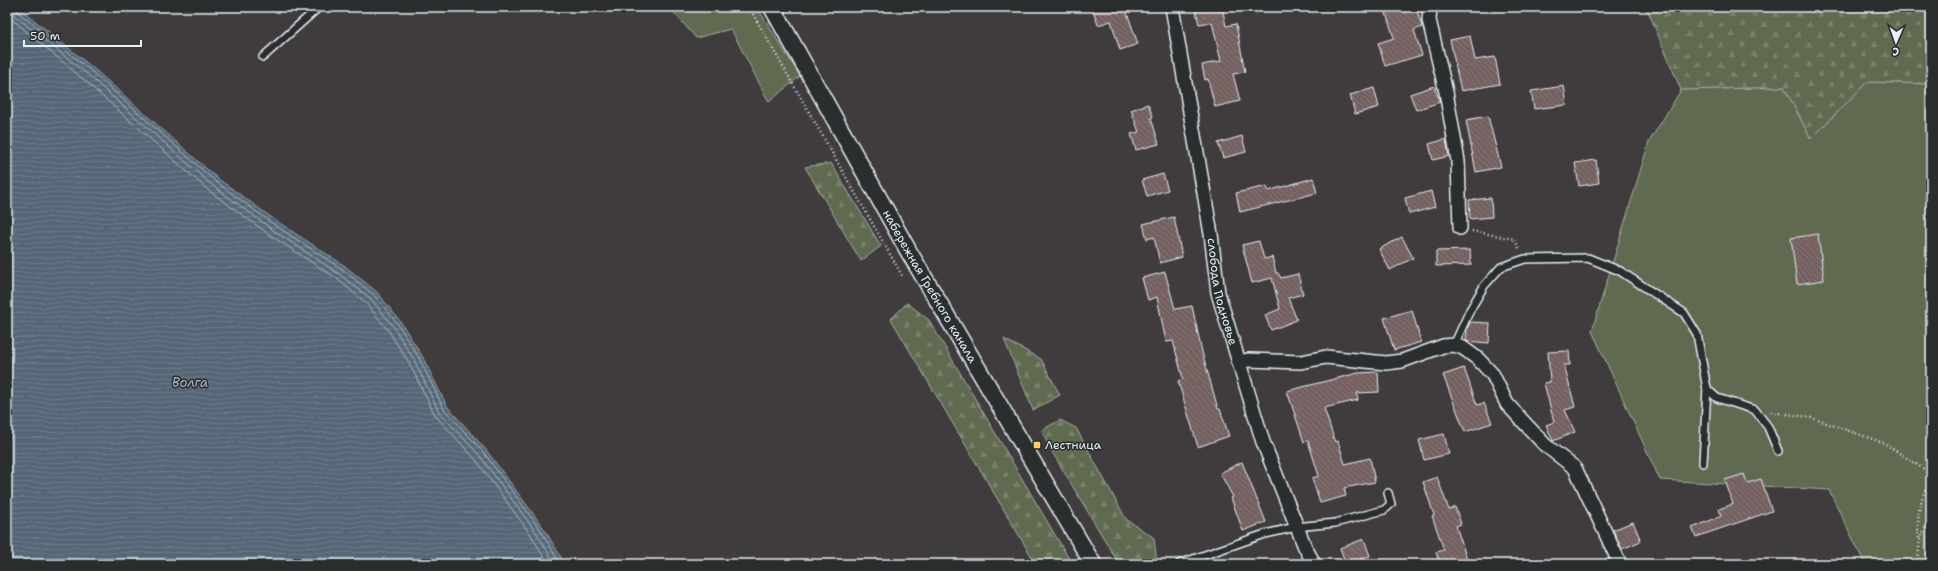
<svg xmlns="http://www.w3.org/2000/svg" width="1938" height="571" font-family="'Shantell Sans',sans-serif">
	<defs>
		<pattern id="forest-firs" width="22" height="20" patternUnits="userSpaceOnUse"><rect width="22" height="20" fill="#616b51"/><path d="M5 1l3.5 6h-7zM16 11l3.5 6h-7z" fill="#78816b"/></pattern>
		<pattern id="water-rules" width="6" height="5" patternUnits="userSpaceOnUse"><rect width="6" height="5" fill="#546676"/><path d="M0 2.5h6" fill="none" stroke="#6d7c8a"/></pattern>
		<pattern id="building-back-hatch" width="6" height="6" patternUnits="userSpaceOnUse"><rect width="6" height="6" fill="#746061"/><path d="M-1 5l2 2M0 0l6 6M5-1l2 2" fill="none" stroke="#887778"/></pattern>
	</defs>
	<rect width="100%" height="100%" fill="#403c3d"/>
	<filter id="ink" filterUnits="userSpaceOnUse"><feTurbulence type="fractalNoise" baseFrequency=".025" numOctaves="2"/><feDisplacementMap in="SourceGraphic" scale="8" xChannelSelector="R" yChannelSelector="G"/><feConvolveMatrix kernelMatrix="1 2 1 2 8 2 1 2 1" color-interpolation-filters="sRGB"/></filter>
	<g filter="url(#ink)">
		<g fill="#616b51" stroke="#a4aea4">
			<path d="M 669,7 L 757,7 L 800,76 L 769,102 L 731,29 L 696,38 Z"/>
			<path d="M 1867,82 L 1931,84 L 1931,564 L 1865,564 L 1829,490 L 1660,480 L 1592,331 L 1649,142 L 1681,90 L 1784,87 L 1811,139 Z"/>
		</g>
		<g fill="url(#forest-firs)" stroke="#a4aea4">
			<path d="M 1641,7 L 1931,7 L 1931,84 L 1867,82 L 1811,139 L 1784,87 L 1681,90 L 1648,11 Z"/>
			<path d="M 831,163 L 881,246 L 861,261 L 805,167 Z"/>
			<path d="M 907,303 L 929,320 L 1072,564 L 1036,564 L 891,319 Z"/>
			<path d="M 1004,339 L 1041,359 L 1060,395 L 1033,410 Z"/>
			<path d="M 1060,420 L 1076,428 L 1126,519 L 1154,538 L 1157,564 L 1119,564 L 1048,445 L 1042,430 Z"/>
		</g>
		<path fill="url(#water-rules)" stroke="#8f9eaa" d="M 7,7 L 18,7 L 92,67 L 217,178 L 278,222 L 345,266 L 377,292 L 400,321 L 421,354 L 447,406 L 487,451 L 543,527 L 565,564 L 7,564 Z"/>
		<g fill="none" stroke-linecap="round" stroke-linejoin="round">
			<g stroke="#adb9c4" stroke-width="1">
				<path d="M 11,7 L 14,15 L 87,74 L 212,185 L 273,230 L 339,274 L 371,299 L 393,326 L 413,358 L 439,412 L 480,456 L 536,532 L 555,564"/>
				<path d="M 16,7 L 18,12 L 90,70 L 215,181 L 276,226 L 342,269 L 374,295 L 397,323 L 418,356 L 444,409 L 484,453 L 540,529 L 560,564"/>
				<path d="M 7,15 L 83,79 L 208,190 L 270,235 L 336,278 L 366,303 L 388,330 L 408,361 L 435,415 L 476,460 L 531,535 L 548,564"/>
			</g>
		</g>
		<g fill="url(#building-back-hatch)" stroke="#e8f1f8">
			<path d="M 1092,7 L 1125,7 L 1138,44 L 1120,50 L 1111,21 L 1098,25 Z"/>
			<path d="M 1195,7 L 1222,7 L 1226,26 L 1236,24 L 1245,72 L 1233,74 L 1240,101 L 1215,107 L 1208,79 L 1205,80 L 1202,65 L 1221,61 L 1212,22 L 1199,24 Z"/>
			<path d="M 1384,7 L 1416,7 L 1422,27 L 1414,30 L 1422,55 L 1385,66 L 1378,43 L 1394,38 Z"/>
			<path d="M 1470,36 L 1475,60 L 1495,57 L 1500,84 L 1461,91 L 1450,40 Z"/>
			<path d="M 1434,86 L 1440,102 L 1416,110 L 1410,94 Z"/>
			<path d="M 1564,86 L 1567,105 L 1534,109 L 1531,91 Z"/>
			<path d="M 1374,88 L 1379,107 L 1355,114 L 1350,95 Z"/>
			<path d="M 1148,104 L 1153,117 L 1151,118 L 1159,144 L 1136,150 L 1131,134 L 1139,132 L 1131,110 Z"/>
			<path d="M 1488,116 L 1501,167 L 1476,172 L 1466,120 Z"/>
			<path d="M 1242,136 L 1246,152 L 1223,158 L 1218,143 Z"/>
			<path d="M 1446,139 L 1449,156 L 1433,160 L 1429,144 Z"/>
			<path d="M 1596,160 L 1599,183 L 1579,186 L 1575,163 Z"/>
			<path d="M 1163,174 L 1168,190 L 1147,196 L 1142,180 Z"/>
			<path d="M 1313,178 L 1317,193 L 1240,212 L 1236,193 L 1267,186 L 1268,191 Z"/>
			<path d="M 1431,191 L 1435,207 L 1409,214 L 1405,198 Z"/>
			<path d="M 1491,198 L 1492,217 L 1470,219 L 1469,200 Z"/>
			<path d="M 1174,217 L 1182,257 L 1160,263 L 1154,237 L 1147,239 L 1143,224 Z"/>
			<path d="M 1818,234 L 1824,280 L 1797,284 L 1791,238 Z"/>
			<path d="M 1402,237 L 1413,258 L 1390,270 L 1379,249 Z"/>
			<path d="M 1259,241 L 1264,259 L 1272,257 L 1276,273 L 1278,273 L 1281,278 L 1298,274 L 1303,294 L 1288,298 L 1297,320 L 1271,330 L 1265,315 L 1280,309 L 1272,278 L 1252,283 L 1242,245 Z"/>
			<path d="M 1470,250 L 1471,265 L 1436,266 L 1436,251 Z"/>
			<path d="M 1165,272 L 1175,309 L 1192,306 L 1202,352 L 1218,409 L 1220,409 L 1229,436 L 1198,447 L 1178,381 L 1183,379 L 1173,341 L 1166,342 L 1157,297 L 1148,300 L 1142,278 Z"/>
			<path d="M 1412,310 L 1421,342 L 1394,350 L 1384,318 Z"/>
			<path d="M 1470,322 L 1490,323 L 1489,343 L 1466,341 L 1467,329 Z"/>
			<path d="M 1569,351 L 1570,365 L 1564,365 L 1575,407 L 1565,410 L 1575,432 L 1553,441 L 1546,425 L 1554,422 L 1544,383 L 1550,382 L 1548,352 Z"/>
			<path d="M 1464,368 L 1477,405 L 1484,403 L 1492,423 L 1465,432 L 1443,375 Z"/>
			<path d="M 1378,372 L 1379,392 L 1357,393 L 1358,400 L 1324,408 L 1335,442 L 1338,441 L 1345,464 L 1370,458 L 1375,482 L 1344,488 L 1346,496 L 1320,503 L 1312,478 L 1319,476 L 1308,441 L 1304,442 L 1287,391 L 1358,373 Z"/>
			<path d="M 1444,434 L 1449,454 L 1424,460 L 1419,440 Z"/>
			<path d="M 1242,462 L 1266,522 L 1243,531 L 1231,498 L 1233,497 L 1220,473 Z"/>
			<path d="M 1744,474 L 1747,483 L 1761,479 L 1772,511 L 1696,537 L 1692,528 L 1721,516 L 1719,509 L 1733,504 L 1725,480 Z"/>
			<path d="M 1437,477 L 1449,510 L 1455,507 L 1461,524 L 1456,526 L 1467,559 L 1453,564 L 1440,564 L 1436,552 L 1444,550 L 1432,516 L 1434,515 L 1423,482 Z"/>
			<path d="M 1633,522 L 1641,541 L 1622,549 L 1613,530 Z"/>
			<path d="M 1364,539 L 1370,556 L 1346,564 L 1340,548 Z"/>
		</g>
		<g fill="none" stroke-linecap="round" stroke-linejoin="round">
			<g stroke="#e8f1f8" stroke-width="10">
				<g id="service">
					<path d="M 263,57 L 319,7"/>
					<path d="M 1454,345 L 1470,310 L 1484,286 L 1501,267 L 1525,259 L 1588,258 L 1620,271 L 1684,313 L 1697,334 L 1707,389 L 1717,398 L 1755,410 L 1768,427 L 1778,451"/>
					<path d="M 1703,463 L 1707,387"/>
					<path d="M 1179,564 L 1265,534 L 1296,527 L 1335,523 L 1384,510 L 1391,504 L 1388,493"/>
				</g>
			</g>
			<g stroke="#e8f1f8" stroke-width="16">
				<g id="minor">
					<path id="s1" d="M 1172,7 L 1211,234 L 1218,293 L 1263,442 L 1305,547 L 1314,564"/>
					<path d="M 1430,7 L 1429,20 L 1446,92 L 1458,161 L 1460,228"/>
					<path d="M 1239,362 L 1248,360 L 1301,362 L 1326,357 L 1386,363 L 1402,361 L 1443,346 L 1454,345 L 1463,348 L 1478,359 L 1493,375 L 1507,404 L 1545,445 L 1575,468 L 1620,564"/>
				</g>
			</g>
			<g stroke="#e8f1f8" stroke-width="19">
				<g id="tertiary">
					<path id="s2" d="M 772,7 L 909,252 L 1093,564"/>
				</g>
			</g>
			<g stroke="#e8f1f8" stroke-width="2.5" stroke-dasharray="1 3" stroke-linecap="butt">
				<path d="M 749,7 L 903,277"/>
				<path d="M 1472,231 L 1514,239 L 1520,250"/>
				<path d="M 1771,412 L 1809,417 L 1884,443 L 1928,472 L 1931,472"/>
				<path d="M 1919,538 C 1916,519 1920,496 1931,480"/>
				<path d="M 1919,564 C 1918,545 1919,534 1931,520"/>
			</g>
			<use href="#service" stroke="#2a2d2e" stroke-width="7"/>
			<use href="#minor" stroke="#2a2d2e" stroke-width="13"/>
			<use href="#tertiary" stroke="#2a2d2e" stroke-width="16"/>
		</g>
	</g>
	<rect fill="#ffd166" stroke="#2a2d2e" stroke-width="1.5" x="1033" y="441" width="8" height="8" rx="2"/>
	<g text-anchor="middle" stroke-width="3" stroke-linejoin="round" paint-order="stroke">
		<g font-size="12" fill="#e8f1f8" stroke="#2a2d2e">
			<text dy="4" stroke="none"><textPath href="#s2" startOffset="321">набережная Гребного канала</textPath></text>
			<text dy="4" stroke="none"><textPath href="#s1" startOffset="289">слобода Подновье</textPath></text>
		</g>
		<g font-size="12" fill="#e8f1f8" stroke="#2a2d2e" text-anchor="start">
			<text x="1045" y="449">Лестница</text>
		</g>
		<g font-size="13" font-style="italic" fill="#adb9c4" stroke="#2a2d2e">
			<text x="190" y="387">Волга</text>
		</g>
	</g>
	<rect width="1938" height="571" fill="none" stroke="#2a2d2e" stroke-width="24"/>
	<rect x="12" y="12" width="1914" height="547" fill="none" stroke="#e8f1f8" stroke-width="1.5" filter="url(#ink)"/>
	<g transform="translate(1896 42) rotate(182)" stroke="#2a2d2e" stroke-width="3" paint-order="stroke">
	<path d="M0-3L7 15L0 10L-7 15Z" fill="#e8f1f8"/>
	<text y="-6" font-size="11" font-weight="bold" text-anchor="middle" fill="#e8f1f8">С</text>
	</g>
	<path d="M24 40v6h117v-6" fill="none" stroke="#e8f1f8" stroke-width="2"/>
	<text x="30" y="40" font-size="12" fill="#e8f1f8" stroke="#2a2d2e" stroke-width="3" paint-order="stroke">50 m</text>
</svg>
